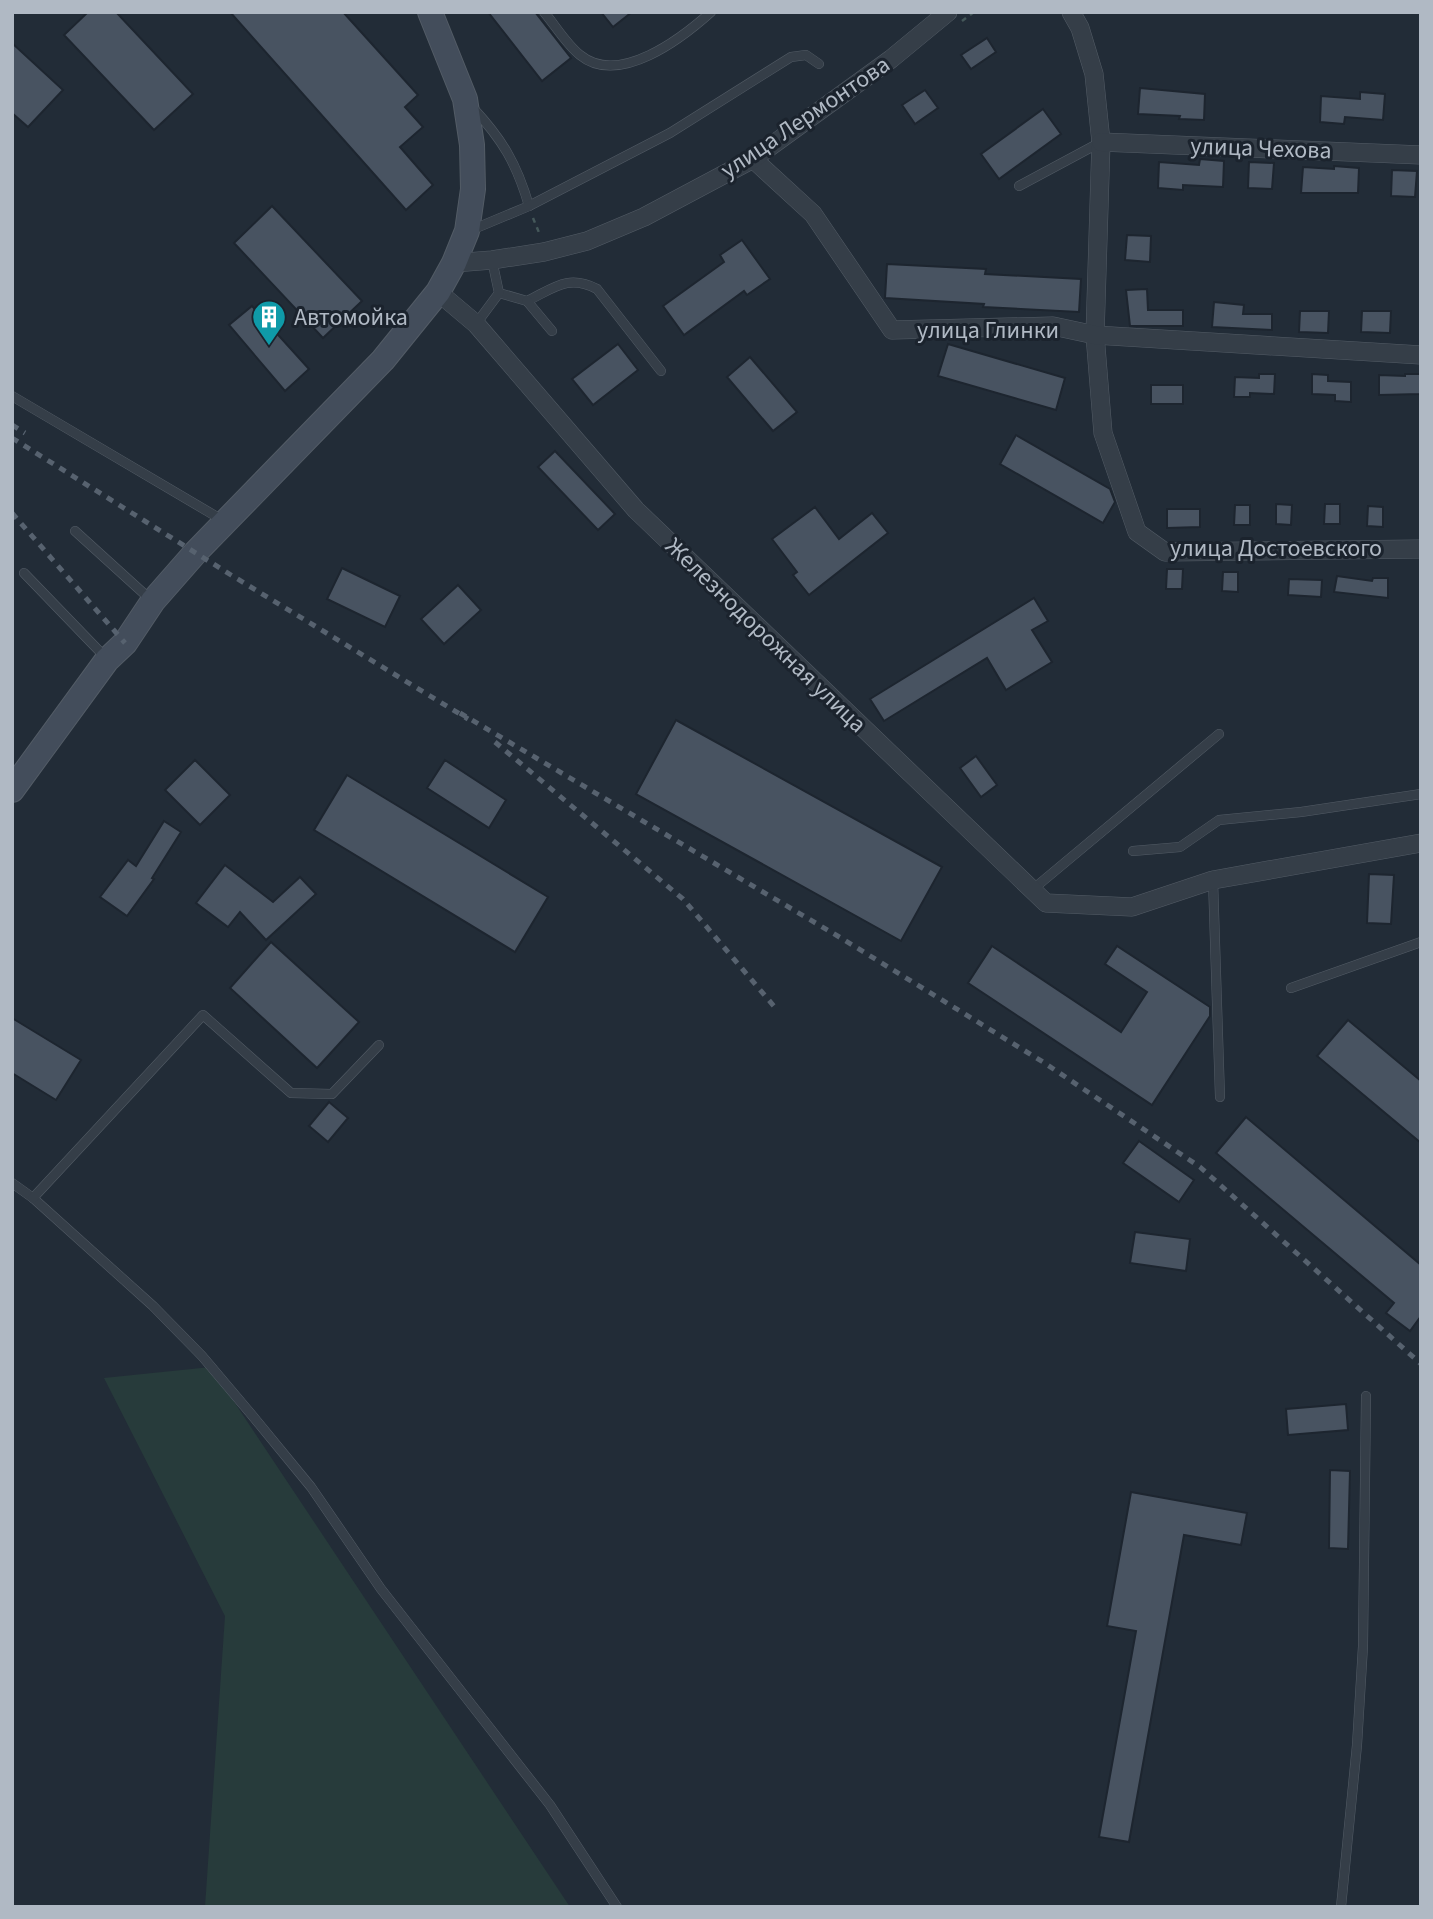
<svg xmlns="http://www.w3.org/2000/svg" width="1433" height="1919" font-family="'Source Sans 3',sans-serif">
	<rect width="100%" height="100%" fill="#222c37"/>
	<path fill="#273b3b" d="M 211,1367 L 570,1907 L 205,1907 L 225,1616 L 104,1378 Z"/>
	<g fill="#485361" stroke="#1d252f" stroke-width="2">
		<path d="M 88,12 L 116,12 L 193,94 L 154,130 L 64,35 Z"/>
		<path d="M 230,12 L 343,12 L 418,95 L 405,107 L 423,127 L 400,147 L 433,185 L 406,210 Z"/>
		<path d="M 488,12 L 535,12 L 571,58 L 542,81 Z"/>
		<path d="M 601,12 L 632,12 L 613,27 Z"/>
		<path d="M 987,38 L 996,52 L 971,69 L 961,55 Z"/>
		<path d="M 12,43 L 63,90 L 28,127 L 12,113 Z"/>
		<path d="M 1140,88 L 1205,94 L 1204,120 L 1179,119 L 1180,116 L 1138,114 Z"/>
		<path d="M 925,90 L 938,108 L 915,124 L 902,105 Z"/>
		<path d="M 1360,92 L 1385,94 L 1383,120 L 1345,117 L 1344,124 L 1320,122 L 1321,96 L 1360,99 Z"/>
		<path d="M 1043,109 L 1061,134 L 999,179 L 981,154 Z"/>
		<path d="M 1200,159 L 1224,161 L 1223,187 L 1183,185 L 1183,190 L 1158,188 L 1159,162 L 1199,165 Z"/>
		<path d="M 1249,162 L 1274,163 L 1272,189 L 1248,188 Z"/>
		<path d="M 1334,166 L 1359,168 L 1358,193 L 1301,193 L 1303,167 L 1334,169 Z"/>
		<path d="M 1392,170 L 1417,171 L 1415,197 L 1391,196 Z"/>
		<path d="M 272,206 L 362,301 L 323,338 L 234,243 Z"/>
		<path d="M 1127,235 L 1151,236 L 1150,262 L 1125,260 Z"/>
		<path d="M 742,240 L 770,279 L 747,295 L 744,291 L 684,335 L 663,306 L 724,262 L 720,255 Z"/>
		<path d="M 887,264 L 986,269 L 985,274 L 1081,279 L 1079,312 L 983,307 L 984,304 L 885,298 Z"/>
		<path d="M 1147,289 L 1148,310 L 1183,310 L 1183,326 L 1130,326 L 1126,290 Z"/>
		<path d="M 1214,302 L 1244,305 L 1243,314 L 1272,314 L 1272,330 L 1212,327 Z"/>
		<path d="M 252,306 L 309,369 L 285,391 L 229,325 Z"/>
		<path d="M 1300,311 L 1329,311 L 1328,333 L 1299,332 Z"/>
		<path d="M 1362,311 L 1391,311 L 1390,333 L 1361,332 Z"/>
		<path d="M 618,344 L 638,370 L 593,405 L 572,379 Z"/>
		<path d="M 948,344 L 1065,378 L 1056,410 L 938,376 Z"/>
		<path d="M 750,357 L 797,412 L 773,431 L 727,377 Z"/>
		<path d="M 1259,374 L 1275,374 L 1274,394 L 1250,393 L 1250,397 L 1234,397 L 1235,377 L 1259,378 Z"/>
		<path d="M 1312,374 L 1328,375 L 1328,381 L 1351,382 L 1351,402 L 1335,401 L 1335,395 L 1312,394 Z"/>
		<path d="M 1405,374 L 1421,374 L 1420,394 L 1379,395 L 1379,375 L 1405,376 Z"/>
		<rect x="1151" y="385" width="32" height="19"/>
		<path d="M 1016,435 L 1110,489 L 1115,502 L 1103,523 L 1000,464 Z"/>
		<path d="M 555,451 L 615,514 L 598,530 L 538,467 Z"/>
		<path d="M 1276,504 L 1292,505 L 1291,525 L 1276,524 Z"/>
		<path d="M 1325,504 L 1340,504 L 1340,524 L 1324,524 Z"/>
		<path d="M 1235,505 L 1250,505 L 1250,525 L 1234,525 Z"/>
		<path d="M 1368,506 L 1383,507 L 1383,527 L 1367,526 Z"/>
		<path d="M 815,507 L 839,539 L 872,513 L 888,533 L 809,595 L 793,575 L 797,572 L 772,539 Z"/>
		<path d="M 1167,509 L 1200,509 L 1200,527 L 1167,528 Z"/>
		<path d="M 342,568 L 400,596 L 385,627 L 327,599 Z"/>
		<path d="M 1167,569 L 1183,569 L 1182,589 L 1166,589 Z"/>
		<path d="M 1223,572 L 1238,572 L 1238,592 L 1222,591 Z"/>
		<path d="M 1337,576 L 1372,581 L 1373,578 L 1388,578 L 1388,598 L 1334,592 Z"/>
		<path d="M 1289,579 L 1322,580 L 1321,597 L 1288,595 Z"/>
		<path d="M 458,585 L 481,610 L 444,644 L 421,619 Z"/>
		<path d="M 1034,598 L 1048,621 L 1032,630 L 1052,662 L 1006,690 L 987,658 L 884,721 L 870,699 Z"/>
		<path d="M 676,720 L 942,867 L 901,941 L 636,794 Z"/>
		<path d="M 976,756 L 997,785 L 981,797 L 960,768 Z"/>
		<path d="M 195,760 L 230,795 L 200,825 L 165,790 Z"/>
		<path d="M 445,760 L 506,800 L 489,828 L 427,788 Z"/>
		<path d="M 347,775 L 548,897 L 515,952 L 314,830 Z"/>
		<path d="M 164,821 L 181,832 L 152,878 L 154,879 L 127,916 L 100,897 L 128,860 L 136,866 Z"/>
		<path d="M 225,865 L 273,902 L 300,877 L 316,894 L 266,940 L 240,912 L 228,927 L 196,903 Z"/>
		<path d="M 1369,874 L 1394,875 L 1391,924 L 1367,923 Z"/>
		<path d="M 271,942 L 359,1022 L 317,1068 L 230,988 Z"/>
		<path d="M 992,946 L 1121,1032 L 1147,992 L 1105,964 L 1117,946 L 1210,1007 L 1210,1016 L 1152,1105 L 968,983 Z"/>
		<path d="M 12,1018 L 81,1060 L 56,1100 L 12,1073 Z"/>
		<path d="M 1348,1020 L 1421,1081 L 1421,1143 L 1317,1056 Z"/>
		<path d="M 329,1102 L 348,1118 L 328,1142 L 309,1126 Z"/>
		<path d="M 1246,1117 L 1421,1265 L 1421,1316 L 1410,1331 L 1386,1313 L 1394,1303 L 1216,1153 Z"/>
		<path d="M 1139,1141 L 1194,1180 L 1179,1202 L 1123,1163 Z"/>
		<path d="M 1135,1232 L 1190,1239 L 1186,1271 L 1130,1263 Z"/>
		<path d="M 1346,1404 L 1348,1430 L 1288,1435 L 1286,1409 Z"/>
		<path d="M 1330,1470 L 1350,1471 L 1348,1549 L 1329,1548 Z"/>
		<path d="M 1131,1492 L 1247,1513 L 1241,1545 L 1184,1535 L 1129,1842 L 1099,1837 L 1136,1631 L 1107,1626 Z"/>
	</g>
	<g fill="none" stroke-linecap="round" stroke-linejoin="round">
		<g stroke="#535c66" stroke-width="10">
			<g id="lane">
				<path d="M 544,12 C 555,25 566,44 580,55 C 619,87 682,38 711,12"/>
				<path d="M 473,108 C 502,139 517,164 529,206"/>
				<path d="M 1019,186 L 1101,142"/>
				<path d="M 469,231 L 529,206 L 670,133 L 791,57 L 806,55 L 819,64"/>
				<path d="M 499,293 L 527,301 C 554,288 568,274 597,289 L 661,371"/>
				<path d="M 527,301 L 552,331"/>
				<path d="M 476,324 L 499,293 L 492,260"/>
				<path d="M 12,396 L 224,521"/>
				<path d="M 75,531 L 151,600"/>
				<path d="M 24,573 L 106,658"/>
				<path d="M 1133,851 L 1180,847 L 1219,820 L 1301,812 L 1421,794"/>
				<path d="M 1213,880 L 1220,1097"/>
				<path d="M 1032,890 L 1219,734"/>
				<path d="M 1291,988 L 1421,942"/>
				<path d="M 12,1183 L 33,1198 L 153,1306 L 202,1356 L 251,1414 L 311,1487 L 381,1589 L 550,1805 L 617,1907"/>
				<path d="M 33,1198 L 203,1015 L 291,1093 L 332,1094 L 379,1045"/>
				<path d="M 1341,1907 L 1357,1745 L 1363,1646 L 1366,1396"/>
			</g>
		</g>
		<g stroke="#535c66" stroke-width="19">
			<g id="street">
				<path d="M 1071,12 L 1080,28 L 1094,74 L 1101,142 L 1095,335 L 1103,433 L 1137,532 L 1165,552 L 1421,549"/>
				<path d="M 1101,142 L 1421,155"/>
				<path d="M 753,159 L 813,214 L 892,330 L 1053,326 L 1095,335 L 1421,355"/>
				<path d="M 454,263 L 492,260 L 544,252 L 587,241 L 644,217 L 753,159 L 891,59 L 948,12"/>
				<path d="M 438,292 L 476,324 L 636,510 L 1046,903 L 1132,907 L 1213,880 L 1421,843"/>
			</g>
		</g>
		<g stroke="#535c66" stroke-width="26">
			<path id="secondary" d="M 12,790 L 107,660 L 125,643 L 153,601 L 196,552 L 383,360 L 438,292 L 454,263 L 467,231 L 473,189 L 472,145 L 465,99 L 430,12"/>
		</g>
		<g stroke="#45585a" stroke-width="2.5" stroke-dasharray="5 5" stroke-linecap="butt">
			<path d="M 962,21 L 974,12"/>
			<path d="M 533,218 L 540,235"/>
		</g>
		<use href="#lane" stroke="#353e48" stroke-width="9"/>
		<use href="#street" stroke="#353e48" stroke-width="18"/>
		<use href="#secondary" stroke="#434d5b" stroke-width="24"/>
		<g stroke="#57626f" stroke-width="5" stroke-dasharray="7 7" stroke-linecap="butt">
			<path d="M 12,425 L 25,433"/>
			<path d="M 12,438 L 231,575 L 468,719"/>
			<path d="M 12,513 L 125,643"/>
			<path d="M 460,713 L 841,938 L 1043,1062 L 1200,1167 L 1421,1364"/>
			<path d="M 495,742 L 683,899 L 778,1011"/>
		</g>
	</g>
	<defs>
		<g id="building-pin" transform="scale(1.75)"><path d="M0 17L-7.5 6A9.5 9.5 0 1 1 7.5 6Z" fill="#0f9aa8" stroke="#1b232d"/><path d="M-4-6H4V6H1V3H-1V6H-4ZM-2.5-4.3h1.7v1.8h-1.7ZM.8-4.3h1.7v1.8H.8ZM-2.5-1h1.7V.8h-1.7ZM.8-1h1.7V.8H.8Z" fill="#fff"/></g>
	</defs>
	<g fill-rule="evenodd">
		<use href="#building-pin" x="269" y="317"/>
	</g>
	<g text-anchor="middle" stroke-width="6" stroke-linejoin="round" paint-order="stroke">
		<g font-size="24" fill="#b0b9c4" stroke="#1b232d">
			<text transform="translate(805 117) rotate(-34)" y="8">улица Лермонтова</text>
			<text transform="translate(1261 148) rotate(2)" y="8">улица Чехова</text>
			<text x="988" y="338">улица Глинки</text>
			<text x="1276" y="556">улица Достоевского</text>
			<text transform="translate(766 635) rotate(44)" y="8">Железнодорожная улица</text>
		</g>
		<g font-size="24" fill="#b0b9c4" stroke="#1b232d" text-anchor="start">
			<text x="294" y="325">Автомойка</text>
		</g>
	</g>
	<rect width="1433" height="1919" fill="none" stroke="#b0b9c4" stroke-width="28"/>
</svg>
